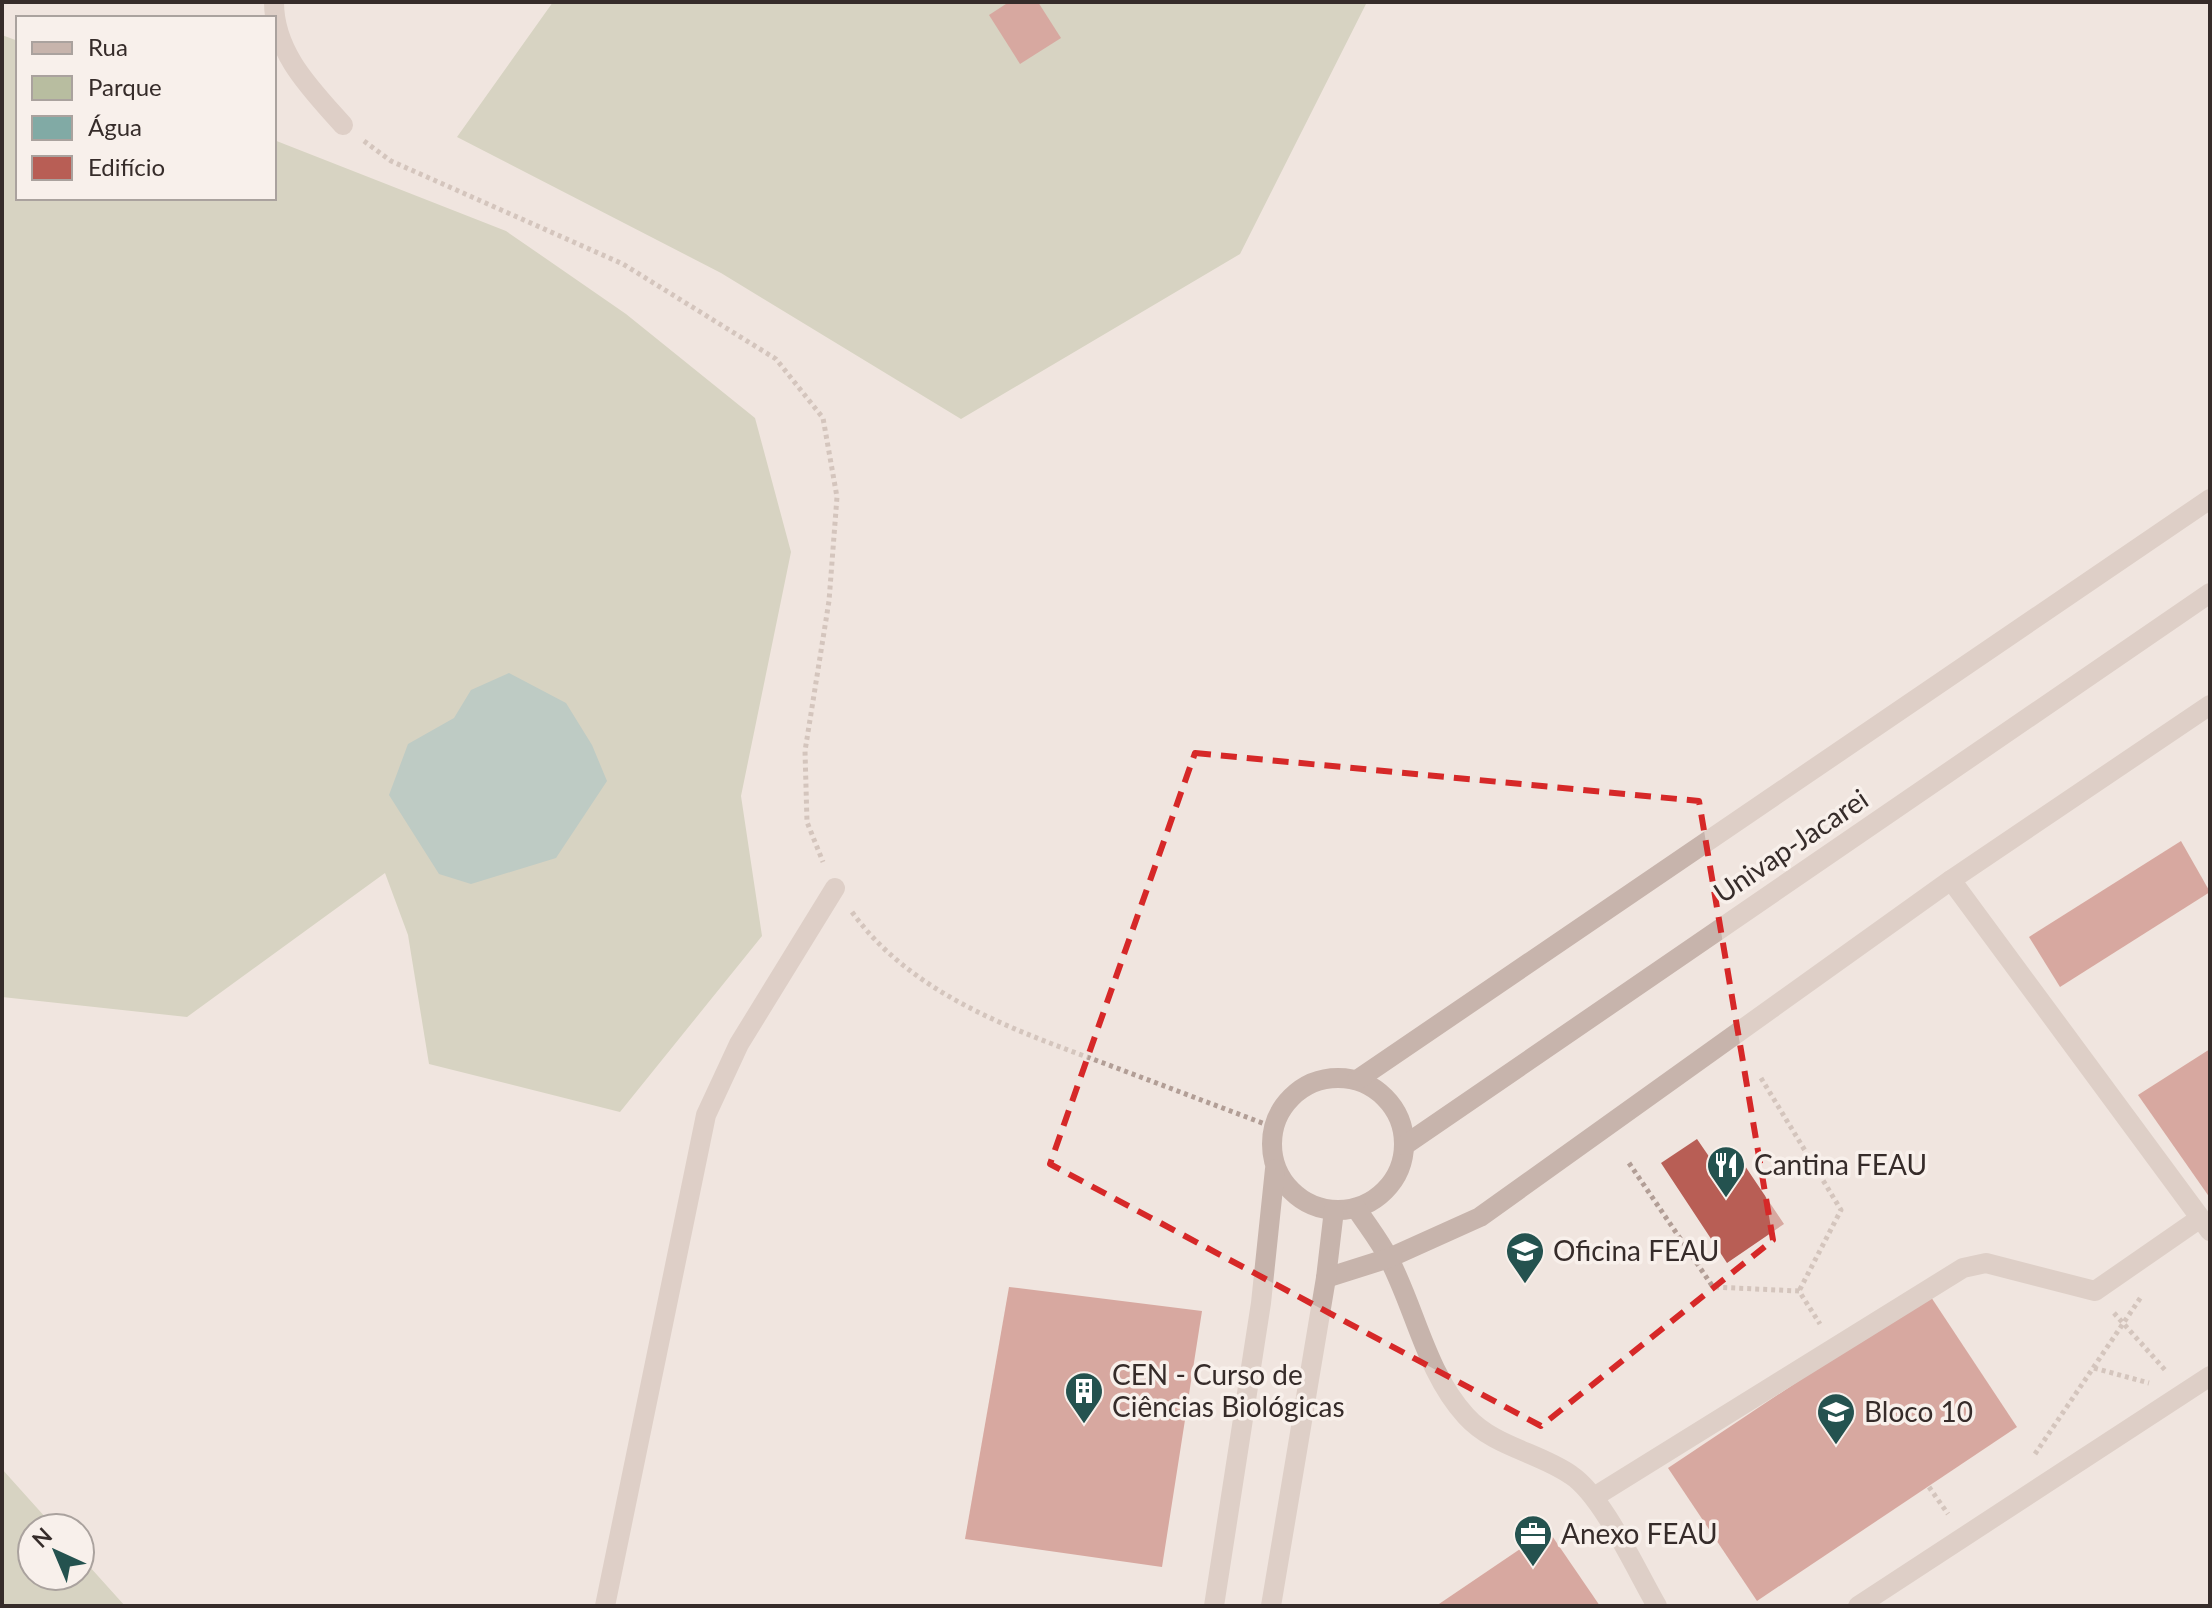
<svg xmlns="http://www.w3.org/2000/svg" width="2212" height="1608" font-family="Lato,sans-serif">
	<rect width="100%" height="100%" fill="#f0e5df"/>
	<g fill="#b8bda0">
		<path d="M 553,2 L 1367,2 L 1240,254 L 961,419 L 721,273 L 457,137 Z"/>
		<path d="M 2,35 L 18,41 L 18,198 L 274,198 L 274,140 L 506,231 L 626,314 L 755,418 L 791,552 L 741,796 L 762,936 L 620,1112 L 429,1064 L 408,935 L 385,873 L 187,1017 L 2,997 Z"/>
		<path d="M 2,1469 L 55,1528 L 32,1528 L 32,1576 L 80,1576 L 80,1556 L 125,1606 L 2,1606 Z"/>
	</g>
	<path fill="#81aaa5" d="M 509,673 L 566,703 L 592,745 L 607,781 L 556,858 L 471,884 L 439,874 L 389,795 L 408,744 L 454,718 L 471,690 Z"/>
	<g fill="#b85e55">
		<path d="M 1009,2 L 1038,2 L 1061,38 L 1020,64 L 989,15 Z"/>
		<path d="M 2181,841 L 2210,892 L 2060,987 L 2029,937 Z"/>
		<path d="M 2210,1049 L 2210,1198 L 2138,1095 Z"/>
		<path d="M 1697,1139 L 1721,1174 L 1741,1160 L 1784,1224 L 1727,1263 L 1661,1163 Z"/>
		<path d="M 1009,1287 L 1202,1311 L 1162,1567 L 965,1539 Z"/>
		<path d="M 1929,1294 L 2017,1427 L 1757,1601 L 1668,1468 Z"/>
		<path d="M 1548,1530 L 1600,1606 L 1436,1606 Z"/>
	</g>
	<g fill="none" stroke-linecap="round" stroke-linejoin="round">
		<g stroke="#b29e96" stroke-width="5" stroke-dasharray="4 4" stroke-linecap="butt">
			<path d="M 364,141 L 391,161 L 623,264 L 776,359 L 823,418 L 837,497 L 829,601 L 805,751 L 807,822 L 823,862"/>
			<path d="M 852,912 C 912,995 1014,1030 1106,1064 C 1162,1085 1217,1106 1273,1127"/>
			<path d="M 1761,1078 L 1841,1210 L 1799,1291"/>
			<path d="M 1629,1163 L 1713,1287 L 1799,1291 L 1820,1324"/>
			<path d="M 2114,1313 L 2166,1371"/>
			<path d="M 2094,1368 L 2149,1383"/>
			<path d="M 2035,1454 L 2141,1297"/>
			<path d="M 1929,1487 L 1948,1514"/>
		</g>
		<g stroke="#c7b4ac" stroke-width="20">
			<path d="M 274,2 C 274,53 311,89 343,125"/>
			<path d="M 1951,880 L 2210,1231"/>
			<circle cx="1338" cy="1144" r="66"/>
			<path d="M 1357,1080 L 2210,499"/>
			<path d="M 1405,1145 L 2210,593"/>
			<path d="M 1356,1208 C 1367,1225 1380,1241 1389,1259 C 1416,1311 1426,1372 1466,1416 C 1494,1447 1538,1452 1571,1475 C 1603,1496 1637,1572 1657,1606"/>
			<path d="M 1326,1278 L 1389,1258 L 1480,1217 L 1951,880 L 2210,705"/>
			<path d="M 1594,1497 L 1963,1268 L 1986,1263 L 2095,1291 L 2199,1219"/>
			<path d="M 605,1606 L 706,1115 L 739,1044 L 835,888"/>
			<path d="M 1214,1606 L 1261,1303 L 1275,1169"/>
			<path d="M 1271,1606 L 1326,1278 L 1334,1210"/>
			<path d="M 1858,1606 L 2210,1376"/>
		</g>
	</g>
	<path d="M0 0H2212V1608H0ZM 1195,753 L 1699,801 L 1773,1240 L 1541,1426 L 1050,1164 Z" fill="#f0e5df" fill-opacity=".55" fill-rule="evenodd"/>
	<path fill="none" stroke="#d62828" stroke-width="6" stroke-dasharray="16 10" stroke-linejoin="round" d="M 1195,753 L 1699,801 L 1773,1240 L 1541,1426 L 1050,1164 Z"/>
	<defs>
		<g id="restaurant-pin" transform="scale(2)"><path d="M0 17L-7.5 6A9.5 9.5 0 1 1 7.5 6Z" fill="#24524f" stroke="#f8f0eb"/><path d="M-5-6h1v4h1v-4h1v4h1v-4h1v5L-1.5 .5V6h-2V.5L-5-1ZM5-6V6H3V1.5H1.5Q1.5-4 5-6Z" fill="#fff"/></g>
		<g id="school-pin" transform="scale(2)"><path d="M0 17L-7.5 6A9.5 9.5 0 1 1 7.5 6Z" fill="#24524f" stroke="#f8f0eb"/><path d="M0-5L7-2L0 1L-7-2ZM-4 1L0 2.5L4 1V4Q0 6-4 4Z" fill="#fff"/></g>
		<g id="building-pin" transform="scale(2)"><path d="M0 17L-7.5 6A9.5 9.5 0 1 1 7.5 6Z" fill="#24524f" stroke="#f8f0eb"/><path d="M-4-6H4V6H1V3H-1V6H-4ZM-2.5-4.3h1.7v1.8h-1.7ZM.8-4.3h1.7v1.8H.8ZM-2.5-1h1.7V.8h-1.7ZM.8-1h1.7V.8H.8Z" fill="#fff"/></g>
		<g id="university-pin" transform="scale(2)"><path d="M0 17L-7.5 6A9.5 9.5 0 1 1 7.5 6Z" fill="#24524f" stroke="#f8f0eb"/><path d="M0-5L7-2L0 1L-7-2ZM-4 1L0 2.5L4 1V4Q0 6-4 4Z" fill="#fff"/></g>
		<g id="office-pin" transform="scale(2)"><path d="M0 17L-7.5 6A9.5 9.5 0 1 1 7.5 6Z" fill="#24524f" stroke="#f8f0eb"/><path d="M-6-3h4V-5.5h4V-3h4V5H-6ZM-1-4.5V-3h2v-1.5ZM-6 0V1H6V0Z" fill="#fff"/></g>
	</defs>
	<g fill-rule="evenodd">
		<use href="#restaurant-pin" x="1726" y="1165"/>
		<use href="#school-pin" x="1525" y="1251"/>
		<use href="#building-pin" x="1084" y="1391"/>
		<use href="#university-pin" x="1836" y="1412"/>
		<use href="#office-pin" x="1533" y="1534"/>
	</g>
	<g text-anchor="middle" stroke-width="7" stroke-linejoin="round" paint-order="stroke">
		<g font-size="28" fill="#362c2a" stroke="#f8f0eb">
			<text transform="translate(1791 846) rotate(-34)" y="10">Univap-Jacarei</text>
		</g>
		<g font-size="28" fill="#362c2a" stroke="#f8f0eb" text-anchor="start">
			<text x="1754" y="1175">Cantina FEAU</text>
			<text x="1553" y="1261">Oficina FEAU</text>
			<text x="1112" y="1385">CEN - Curso de<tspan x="1112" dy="32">Ciências Biológicas</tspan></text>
			<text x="1864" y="1422">Bloco 10</text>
			<text x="1561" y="1544">Anexo FEAU</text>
		</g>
	</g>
	<rect width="2212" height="1608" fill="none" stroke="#362c2a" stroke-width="8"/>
	<rect x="16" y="16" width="260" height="184" fill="#f8f0eb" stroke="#aaa29e" stroke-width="2"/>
	<rect x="32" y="42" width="40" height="12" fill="#c7b4ac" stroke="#aaa29e" stroke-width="2"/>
	<text x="88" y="56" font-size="24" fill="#362c2a">Rua</text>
	<rect x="32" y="76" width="40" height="24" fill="#b8bda0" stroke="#aaa29e" stroke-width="2"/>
	<text x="88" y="96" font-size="24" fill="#362c2a">Parque</text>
	<rect x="32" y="116" width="40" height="24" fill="#81aaa5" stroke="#aaa29e" stroke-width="2"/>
	<text x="88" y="136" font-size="24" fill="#362c2a">Água</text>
	<rect x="32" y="156" width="40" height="24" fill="#b85e55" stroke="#aaa29e" stroke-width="2"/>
	<text x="88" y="176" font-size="24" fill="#362c2a">Edifício</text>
	<g transform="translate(56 1552) rotate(316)"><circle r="38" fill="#f8f0eb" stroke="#aaa29e" stroke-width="2"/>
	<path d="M0-6L14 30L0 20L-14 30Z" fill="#24524f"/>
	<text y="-12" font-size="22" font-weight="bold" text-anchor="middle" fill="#362c2a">N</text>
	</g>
</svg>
